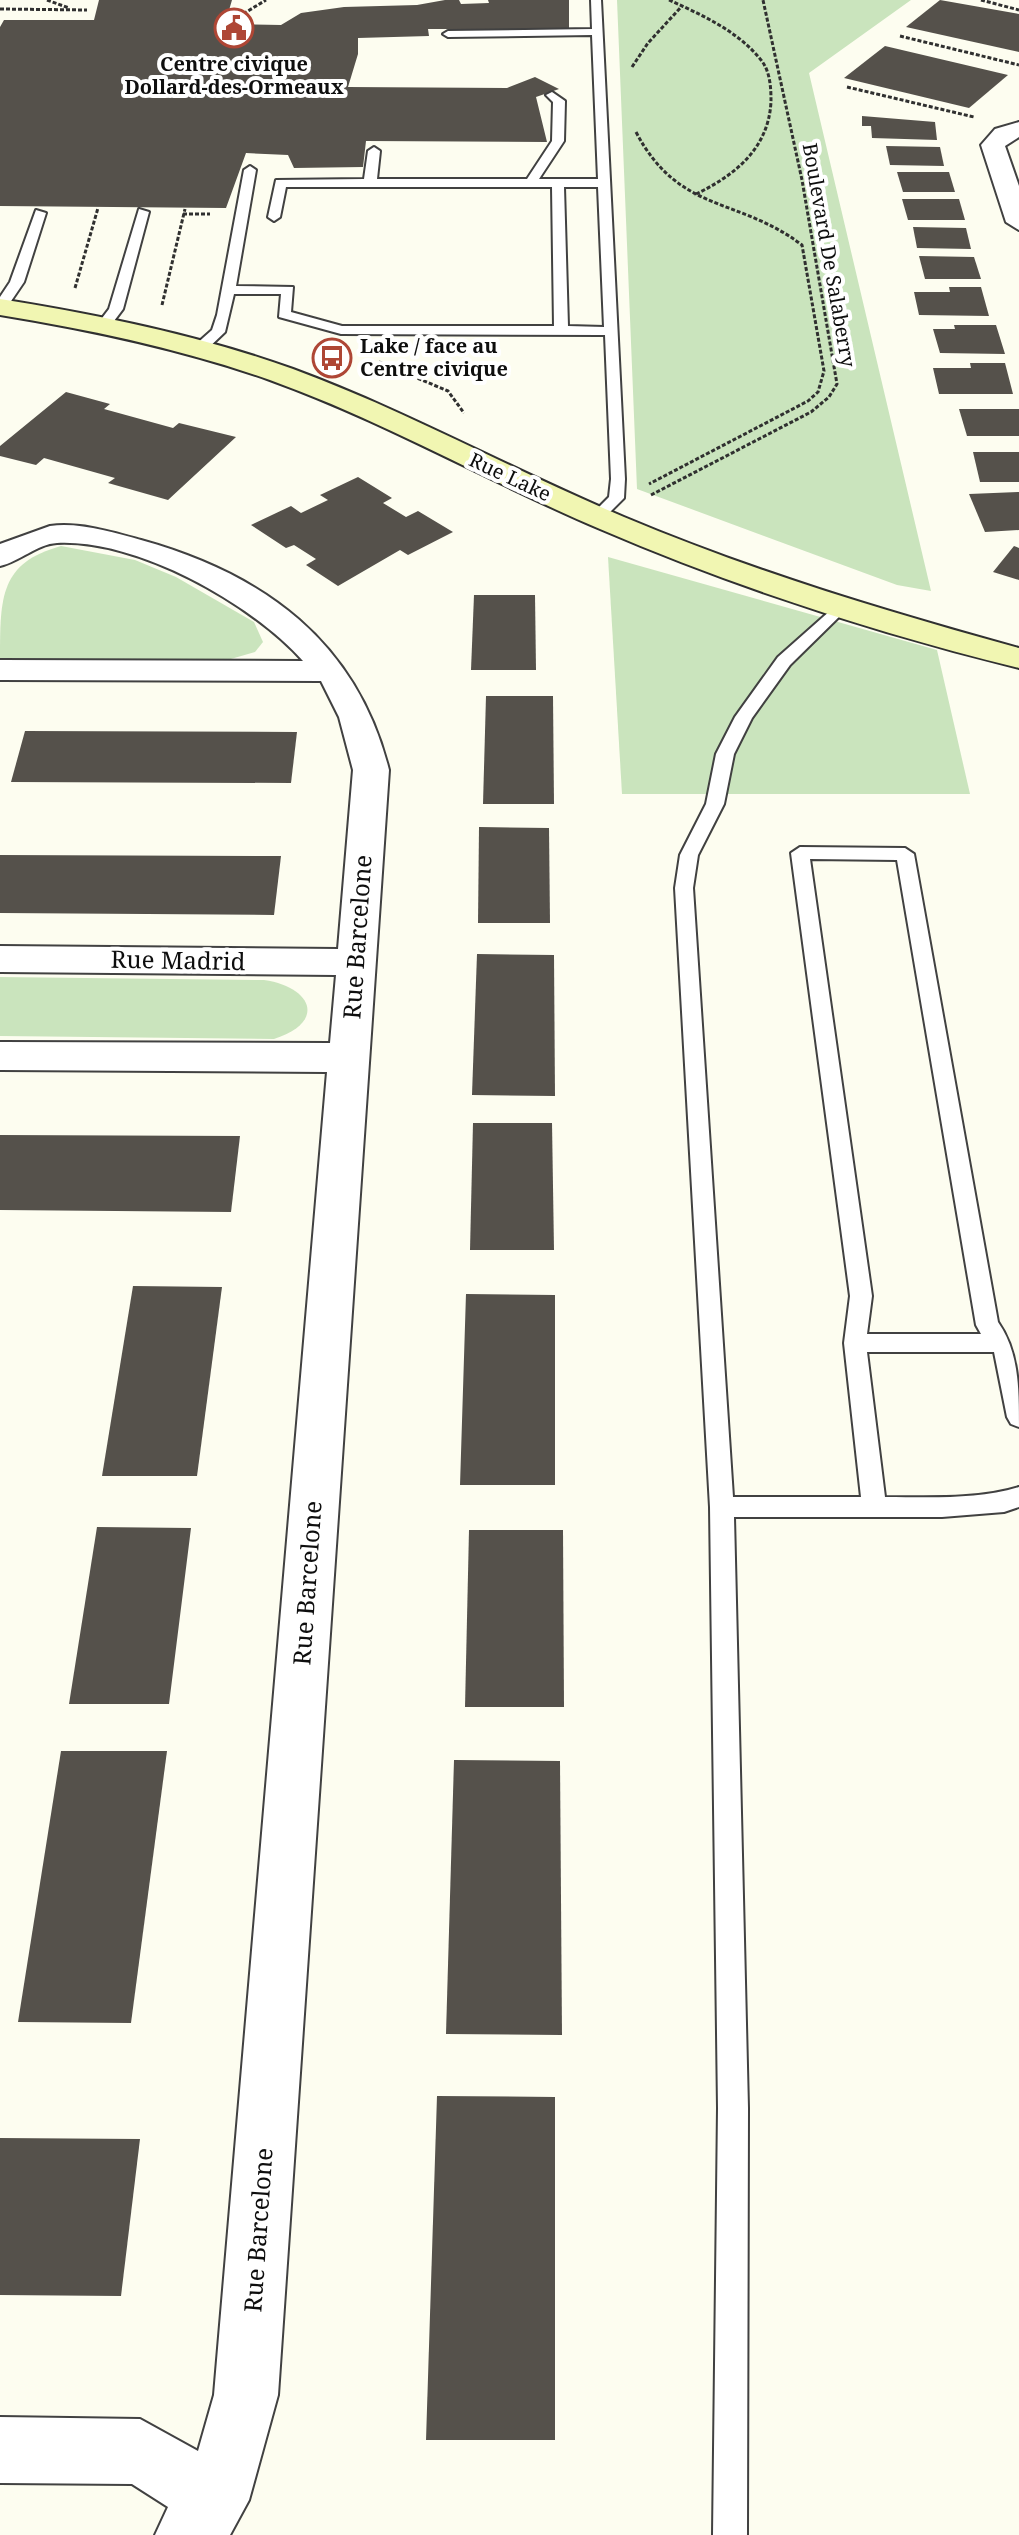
<svg xmlns="http://www.w3.org/2000/svg" width="1019" height="2535" font-family="'Noto Serif',serif">
	<rect width="100%" height="100%" fill="#fdfdf0"/>
	<g fill="#cae4bd">
		<path d="M 617,0 L 911,0 L 809,73 L 931,591 L 897,585 L 637,489 Z"/>
		<path d="M 61,546 L 135,560 L 176,577 L 254,622 L 263,642 L 255,652 L 217,663 L 0,660 C 0,596 0,563 61,546 Z"/>
		<path d="M 608,557 L 937,650 L 970,794 L 622,794 Z"/>
		<path d="M 0,977 L 264,980 C 312,987 327,1022 274,1039 L 0,1036 Z"/>
	</g>
	<g fill="#55514b">
		<path d="M 99,0 L 232,0 L 225,24 L 281,25 L 301,13 L 344,7 L 417,5 L 445,0 L 459,0 L 461,4 L 489,3 L 488,0 L 569,0 L 569,29 L 428,29 L 429,36 L 358,38 L 358,54 L 348,87 L 507,88 L 535,77 L 559,89 L 536,97 L 547,142 L 366,141 L 363,167 L 294,168 L 288,155 L 246,153 L 226,208 L 0,206 L 0,27 L 4,20 L 94,20 Z"/>
		<path d="M 940,0 L 1019,14 L 1019,52 L 906,27 Z"/>
		<path d="M 885,46 L 1008,75 L 969,108 L 844,78 Z"/>
		<path d="M 862,116 L 935,122 L 937,140 L 872,138 L 871,126 L 862,126 Z"/>
		<path d="M 886,146 L 940,147 L 944,166 L 890,165 Z"/>
		<path d="M 897,172 L 949,172 L 955,192 L 903,192 Z"/>
		<path d="M 902,199 L 959,199 L 965,220 L 908,220 Z"/>
		<path d="M 913,227 L 966,228 L 971,249 L 917,248 Z"/>
		<path d="M 919,256 L 974,257 L 981,279 L 925,279 Z"/>
		<path d="M 949,287 L 981,287 L 989,316 L 919,315 L 914,292 L 950,292 Z"/>
		<path d="M 954,325 L 996,325 L 1005,354 L 940,353 L 933,329 L 955,329 Z"/>
		<path d="M 970,363 L 1005,363 L 1013,394 L 939,394 L 933,368 L 971,368 Z"/>
		<path d="M 66,392 L 110,404 L 104,409 L 173,428 L 179,423 L 236,437 L 168,500 L 108,483 L 115,478 L 44,458 L 36,465 L 0,456 L 0,446 Z"/>
		<path d="M 959,409 L 1019,409 L 1019,436 L 967,436 Z"/>
		<path d="M 973,452 L 1019,452 L 1019,482 L 980,482 Z"/>
		<path d="M 358,477 L 392,498 L 383,503 L 406,517 L 418,511 L 453,532 L 408,555 L 400,550 L 338,586 L 306,565 L 316,559 L 294,545 L 286,548 L 251,525 L 291,506 L 301,513 L 328,500 L 320,495 Z"/>
		<path d="M 1019,492 L 1019,530 L 985,532 L 969,494 Z"/>
		<path d="M 1014,546 L 1019,548 L 1019,580 L 993,572 Z"/>
		<path d="M 474,595 L 535,595 L 536,670 L 471,670 Z"/>
		<path d="M 486,696 L 553,696 L 554,804 L 483,804 Z"/>
		<path d="M 25,731 L 297,732 L 291,783 L 11,782 Z"/>
		<path d="M 479,827 L 549,828 L 550,923 L 478,923 Z"/>
		<path d="M 0,855 L 281,856 L 274,915 L 0,913 Z"/>
		<path d="M 477,954 L 554,955 L 555,1096 L 472,1095 Z"/>
		<path d="M 473,1123 L 552,1123 L 554,1250 L 470,1250 Z"/>
		<path d="M 0,1135 L 240,1136 L 231,1212 L 0,1210 Z"/>
		<path d="M 133,1286 L 222,1287 L 197,1476 L 102,1476 Z"/>
		<path d="M 466,1294 L 555,1295 L 555,1485 L 460,1485 Z"/>
		<path d="M 97,1527 L 191,1528 L 169,1704 L 69,1704 Z"/>
		<path d="M 469,1530 L 563,1530 L 564,1707 L 465,1707 Z"/>
		<path d="M 61,1751 L 167,1751 L 131,2023 L 18,2022 Z"/>
		<path d="M 454,1760 L 560,1761 L 562,2035 L 446,2034 Z"/>
		<path d="M 437,2096 L 555,2097 L 555,2440 L 426,2440 Z"/>
		<path d="M 0,2138 L 140,2139 L 121,2296 L 0,2295 Z"/>
	</g>
	<g fill="none" stroke-linecap="round" stroke-linejoin="round">
		<g stroke="#414141" stroke-width="4">
			<g id="lane">
				<path d="M 591,0 L 601,0 L 625,479 L 624,498 L 602,520 L 589,517 L 609,497 L 611,479 L 605,335 L 341,334 L 279,317 L 281,294 L 234,294 L 225,332 L 204,352 L 194,352 L 194,346 L 212,330 L 217,315 L 244,170 L 250,166 L 256,170 L 236,286 L 293,287 L 291,312 L 342,326 L 554,326 L 552,187 L 286,187 L 280,217 L 274,221 L 268,217 L 276,180 L 364,179 L 368,151 L 374,147 L 380,151 L 377,179 L 527,179 L 552,141 L 553,102 L 546,95 L 552,92 L 565,101 L 564,141 L 539,179 L 598,179 L 592,35 L 448,37 L 443,34 L 448,31 L 592,29 ZM 564,187 L 598,187 L 604,327 L 568,326 Z"/>
				<path d="M 139,209 L 149,212 L 123,309 L 108,329 L 98,329 L 96,326 L 109,309 Z"/>
				<path d="M 36,210 L 46,213 L 24,282 L 5,310 L 0,311 L 0,297 L 10,282 Z"/>
				<path d="M 840,602 L 848,607 L 846,610 L 790,665 L 752,718 L 734,754 L 724,804 L 698,855 L 693,888 L 733,1497 L 861,1497 L 844,1343 L 850,1296 L 791,853 L 800,847 L 905,848 L 914,854 L 998,1322 C 1019,1352 1019,1388 1019,1427 L 1011,1424 L 1007,1417 L 994,1352 L 867,1352 L 885,1497 C 928,1497 977,1500 1019,1487 L 1019,1507 L 1004,1512 L 942,1517 L 734,1517 L 748,2108 L 747,2535 L 713,2535 L 718,2108 L 710,1507 L 675,888 L 680,855 L 706,804 L 716,754 L 735,717 L 778,657 ZM 810,859 L 897,860 L 976,1325 L 981,1334 L 867,1334 L 872,1296 Z"/>
			</g>
		</g>
		<g stroke="#414141" stroke-width="4">
			<g id="street">
				<path d="M 1019,122 L 1019,137 L 1005,146 L 1019,186 L 1019,230 L 1006,222 L 981,145 L 995,129 Z"/>
				<path d="M 50,526 C 79,522 112,532 141,540 C 264,574 357,642 389,770 L 278,2395 L 249,2500 L 230,2535 L 155,2535 L 168,2507 L 132,2484 L 0,2483 L 0,2417 L 140,2419 L 198,2451 L 214,2395 L 327,1072 L 0,1070 L 0,1042 L 330,1043 L 336,975 L 0,972 L 0,946 L 338,949 L 353,770 L 339,717 L 321,681 L 0,680 L 0,660 L 303,661 C 251,603 137,539 57,543 C 37,544 19,562 0,566 L 0,544 Z"/>
			</g>
		</g>
		<g stroke="#303030" stroke-width="4">
			<path id="secondary" d="M 0,299 C 99,315 199,335 293,369 C 407,411 512,470 624,517 C 752,571 885,611 1019,648 L 1019,668 C 877,633 735,587 600,529 C 489,482 384,421 270,380 C 182,349 92,330 0,315 Z"/>
		</g>
		<g stroke="#303030" stroke-width="3" stroke-dasharray="4 2" stroke-linecap="butt">
			<path d="M 47,0 L 69,8"/>
			<path d="M 669,0 C 702,15 738,31 761,60 C 770,71 771,87 771,101 C 769,149 734,176 694,195"/>
			<path d="M 981,0 L 1019,10"/>
			<path d="M 0,9 L 87,10"/>
			<path d="M 237,24 L 243,14 L 266,0"/>
			<path d="M 900,36 L 1019,65"/>
			<path d="M 632,67 L 648,43 L 682,6"/>
			<path d="M 847,87 L 974,117"/>
			<path d="M 636,132 C 679,214 737,196 802,245 L 824,371 L 818,392 L 808,401 L 649,484"/>
			<path d="M 183,214 L 210,214"/>
			<path d="M 75,288 L 98,208"/>
			<path d="M 162,305 L 185,209"/>
			<path d="M 379,362 L 448,391 L 464,413"/>
			<path d="M 651,495 L 811,412 L 829,397 L 837,384 L 802,180 L 763,0"/>
		</g>
		<use href="#lane" fill="#fff" fill-rule="evenodd"/>
		<use href="#street" fill="#fff" fill-rule="evenodd"/>
		<use href="#secondary" fill="#f1f6b2" fill-rule="evenodd"/>
	</g>
	<defs>
		<g id="civic-ring" transform="scale(2)"><circle r="9.5" fill="#fff" stroke="#ae4635" stroke-width="1.5"/><path d="M-.6-6.5H3V-4.5H.6V-3L4-1V1h2V6H-6V1h2V-1L-.6-3ZM-1.2 2.5V6h2.4V2.5Z" fill="#ae4635"/></g>
		<g id="bus-ring" transform="scale(2)"><circle r="9.5" fill="#fff" stroke="#ae4635" stroke-width="1.5"/><path d="M-5-6H5V4H4V6H2V4H-2V6H-4V4H-5ZM-3.5-4V0h7V-4ZM-3.5 1.2v1.5H-2V1.2ZM2 1.2v1.5H3.5V1.2Z" fill="#ae4635"/></g>
	</defs>
	<g fill-rule="evenodd">
		<use href="#civic-ring" x="234" y="28"/>
		<use href="#bus-ring" x="332" y="358"/>
	</g>
	<g text-anchor="middle" stroke-width="8" stroke-linejoin="round" paint-order="stroke">
		<g font-size="20" font-weight="bold" fill="#0e0e0e" stroke="#fff">
			<text x="234" y="71">Centre civique<tspan x="234" dy="23">Dollard-des-Ormeaux</tspan></text>
			<text x="360" y="353" text-anchor="start">Lake / face au<tspan x="360" dy="23">Centre civique</tspan></text>
		</g>
		<g font-size="20" fill="#0e0e0e" stroke="#fff">
			<text transform="translate(829 255) rotate(80)" y="7">Boulevard De Salaberry</text>
			<text transform="translate(510 477) rotate(25)" y="7">Rue Lake</text>
		</g>
		<g font-size="24" fill="#0e0e0e" stroke="#fff">
			<text transform="translate(358 937) rotate(-86)" y="8">Rue Barcelone</text>
			<text transform="translate(178 961) rotate(1)" y="8">Rue Madrid</text>
			<text transform="translate(308 1583) rotate(-86)" y="8">Rue Barcelone</text>
			<text transform="translate(259 2230) rotate(-86)" y="8">Rue Barcelone</text>
		</g>
	</g>
</svg>
